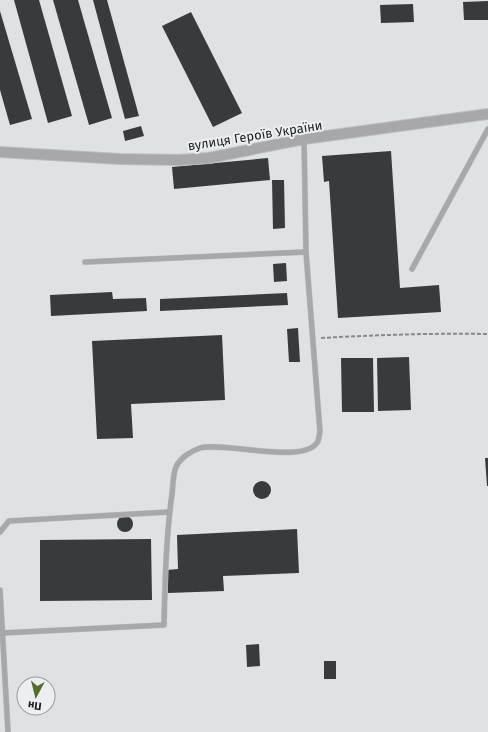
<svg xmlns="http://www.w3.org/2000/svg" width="488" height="732" font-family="'Fira Sans',sans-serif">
	<rect width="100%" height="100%" fill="#dee2e5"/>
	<g fill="#383b3d">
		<path d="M 14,0 L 39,0 L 72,116 L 48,123 Z"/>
		<path d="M 53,0 L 78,0 L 112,118 L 89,125 Z"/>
		<path d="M 93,0 L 107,0 L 139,116 L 125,119 Z"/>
		<path d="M 488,1 L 488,20 L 464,20 L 463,2 Z"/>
		<path d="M 413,4 L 414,22 L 381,23 L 380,5 Z"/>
		<path d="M 0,11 L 32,119 L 10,125 L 0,90 Z"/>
		<path d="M 191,12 L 242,113 L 213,127 L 162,26 Z"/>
		<path d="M 141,126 L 144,136 L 125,141 L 123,131 Z"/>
		<path d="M 391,151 L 400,288 L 439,285 L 441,312 L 338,318 L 329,181 L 324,182 L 322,156 Z"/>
		<path d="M 268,158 L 270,180 L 174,189 L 172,167 Z"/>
		<path d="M 272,180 L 284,180 L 285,228 L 273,229 Z"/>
		<path d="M 286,263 L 287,281 L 274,282 L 273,264 Z"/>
		<path d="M 112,292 L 113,299 L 146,298 L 147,311 L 51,316 L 50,295 Z"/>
		<path d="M 287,293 L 288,305 L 160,311 L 160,299 Z"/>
		<path d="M 298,328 L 300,362 L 289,362 L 287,329 Z"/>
		<path d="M 222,335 L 225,400 L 131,404 L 133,438 L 97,439 L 92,341 Z"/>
		<path d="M 409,357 L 411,410 L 378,411 L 377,358 Z"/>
		<path d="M 341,358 L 373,358 L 374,412 L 342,412 Z"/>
		<path d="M 485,458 L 488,458 L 488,486 L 487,486 Z"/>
		<circle cx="262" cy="490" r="9"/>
		<circle cx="125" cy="524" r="8"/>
		<path d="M 297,529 L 299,573 L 223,576 L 224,591 L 168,593 L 167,570 L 178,569 L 177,535 Z"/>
		<path d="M 151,539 L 152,600 L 40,601 L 40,540 Z"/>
		<path d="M 259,644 L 260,666 L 247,667 L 246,645 Z"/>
		<rect x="324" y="661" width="12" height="18"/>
	</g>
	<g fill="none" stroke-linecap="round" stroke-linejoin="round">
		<g stroke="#bbbfc2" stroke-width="6">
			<g id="service">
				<path d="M 85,262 L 306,252"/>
				<path d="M 412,269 L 488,129"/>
				<path d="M 0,532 L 9,521 L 169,512"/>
				<path d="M 0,590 L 8,732"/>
				<path d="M 2,633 L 164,625 C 165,581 166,537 172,494 C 173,487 173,473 176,467 C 180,458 191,451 200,448 C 223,441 306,466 318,441 C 319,439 319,435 320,432 L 306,252 L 304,139"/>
			</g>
		</g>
		<g stroke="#bbbfc2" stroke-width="12">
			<path id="minor" d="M 0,152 L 120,159 L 179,160 L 209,158 L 304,139 L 488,114"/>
		</g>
		<path stroke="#86898b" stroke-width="2" stroke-dasharray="4 2" stroke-linecap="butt" d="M 321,338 C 377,335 432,333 488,334"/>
		<use href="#service" stroke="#a8a7a9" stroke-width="5"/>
		<use href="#minor" stroke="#a8a7a9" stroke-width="10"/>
	</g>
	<g text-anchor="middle" stroke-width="4" stroke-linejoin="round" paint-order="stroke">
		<g font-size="13" fill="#1e2021" stroke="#ebeff2">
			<text transform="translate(255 135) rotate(-9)" y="5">вулиця Героїв України</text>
		</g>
	</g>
	<g transform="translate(36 696) rotate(187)"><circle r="19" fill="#ebeff2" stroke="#999c9e"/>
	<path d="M0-3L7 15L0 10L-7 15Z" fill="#527127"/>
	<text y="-6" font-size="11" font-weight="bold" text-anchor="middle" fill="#1e2021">Пн</text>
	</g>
</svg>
